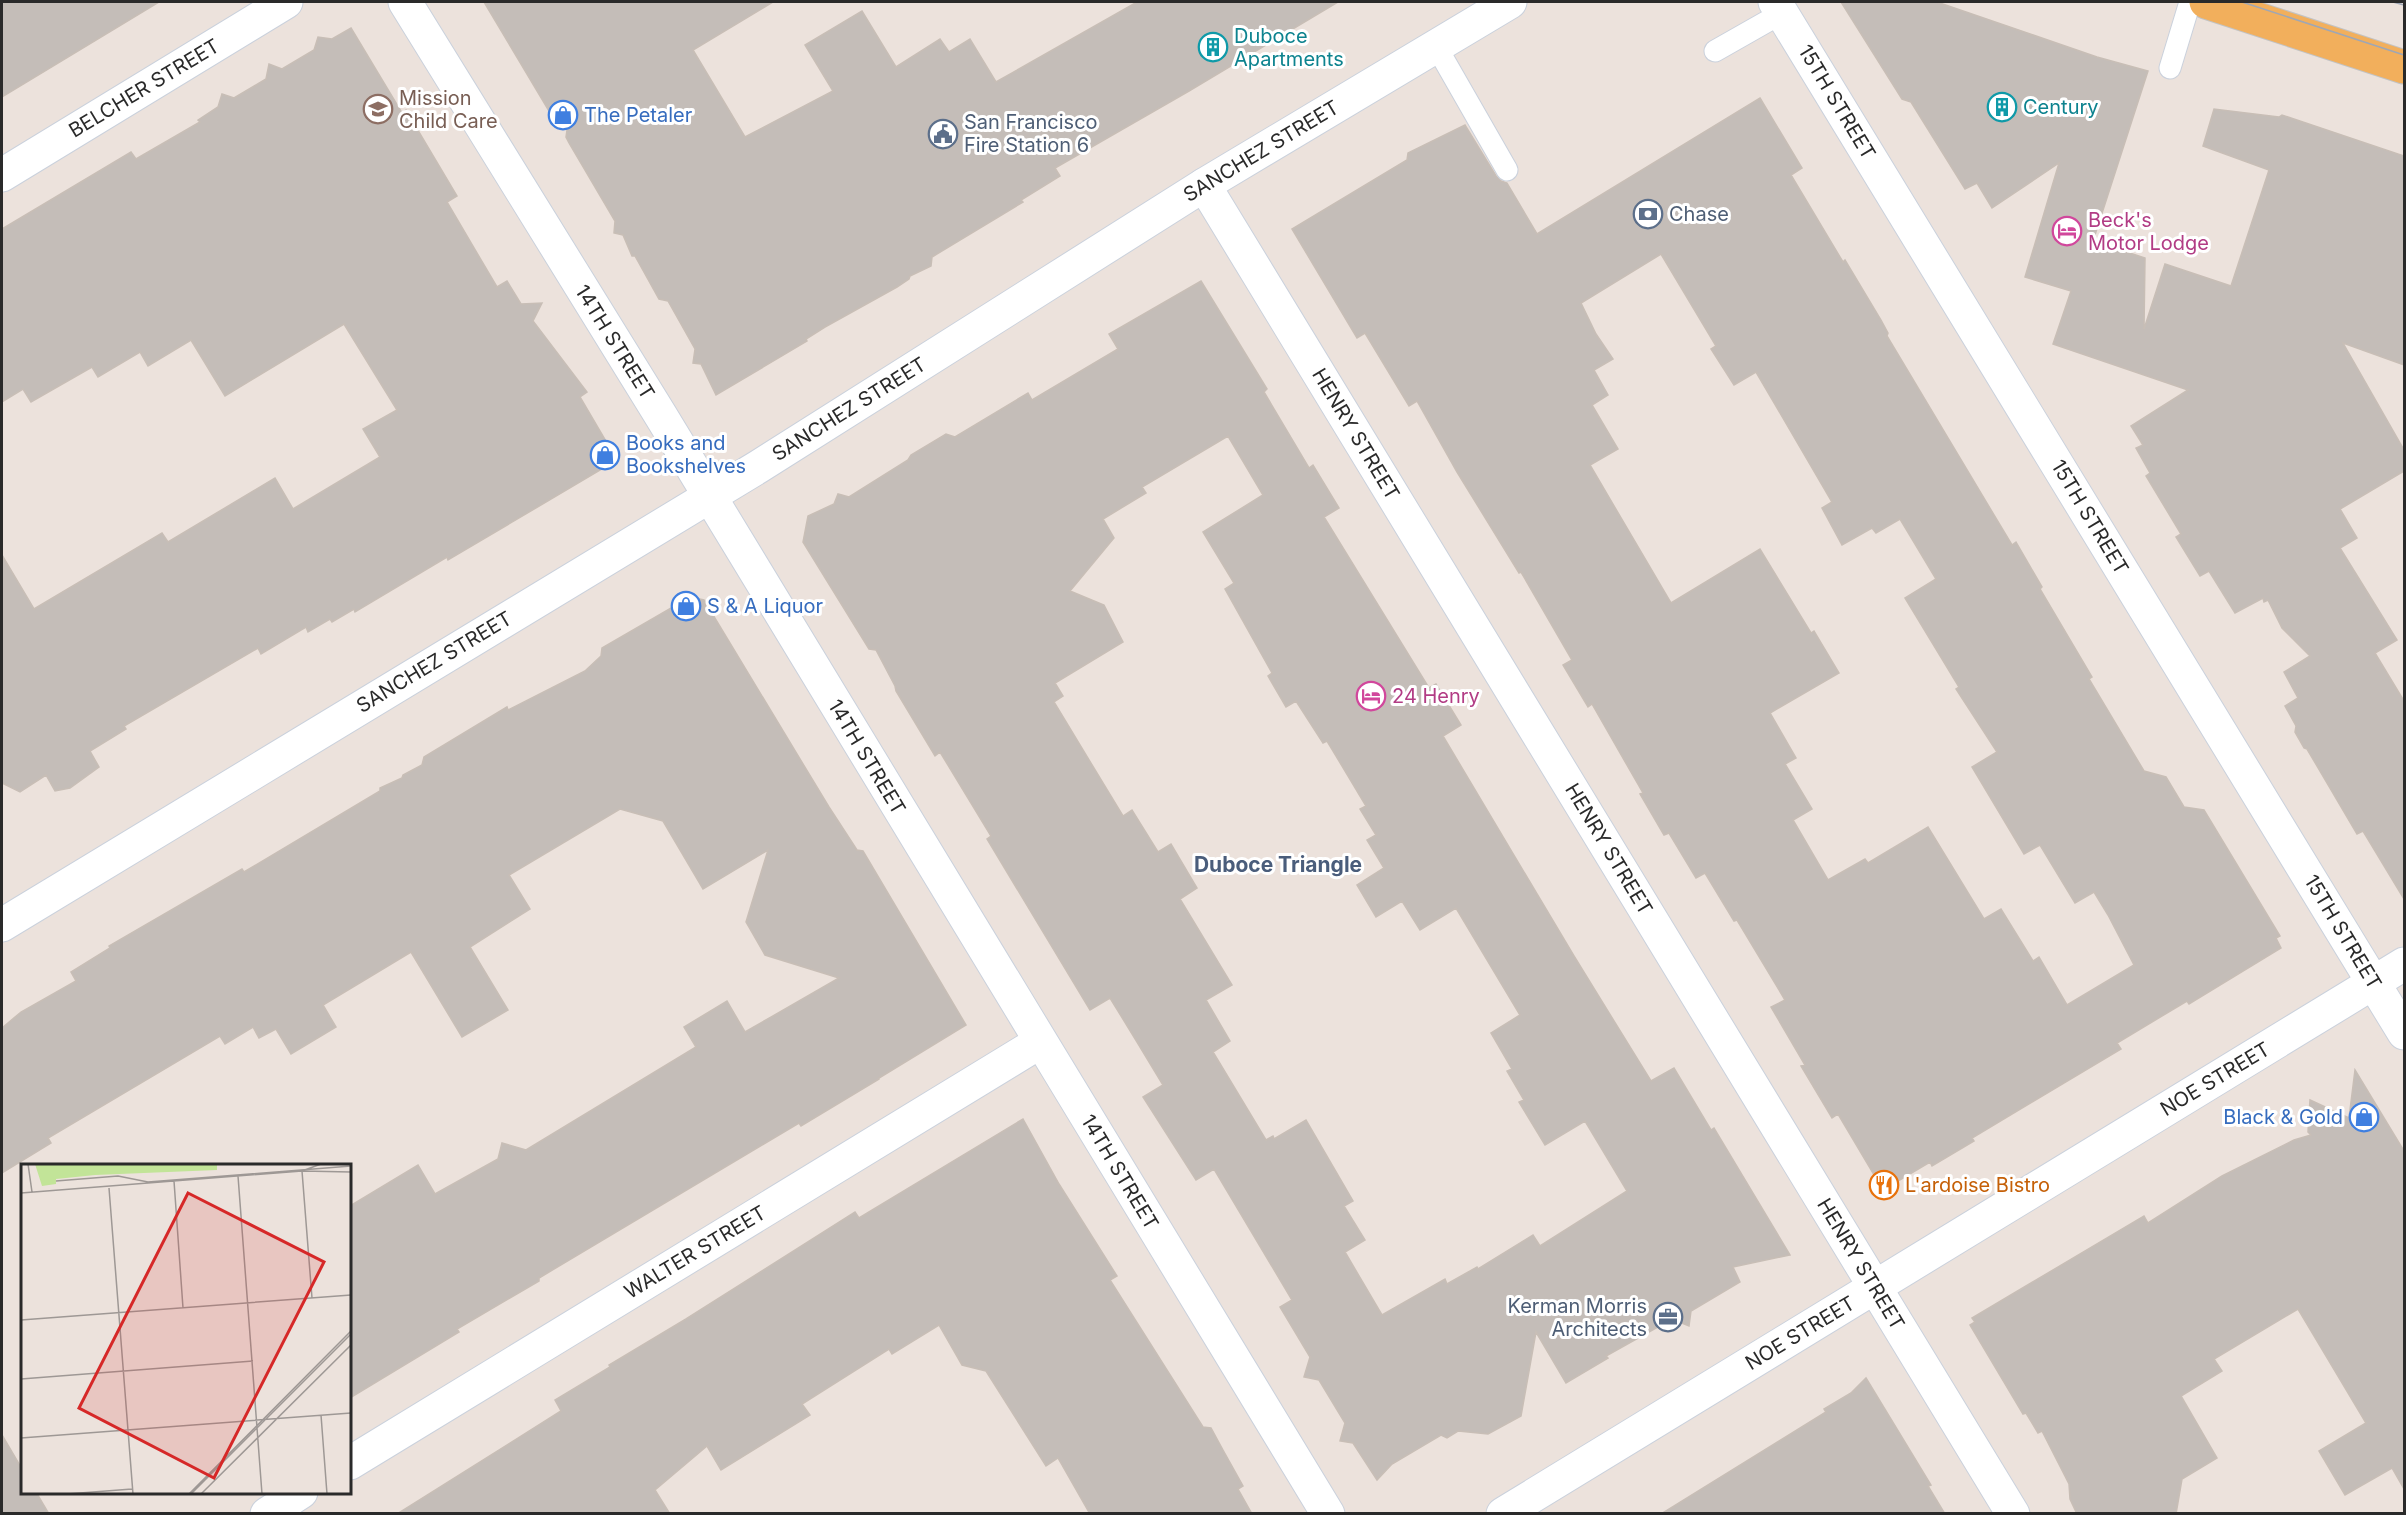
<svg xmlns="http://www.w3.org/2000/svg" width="2406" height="1515" font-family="Inter,sans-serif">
	<rect width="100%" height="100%" fill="#ece2dc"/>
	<g fill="#c4bdb8" stroke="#c8beb6" stroke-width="1.5" fill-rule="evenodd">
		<path d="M 2,2 L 159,2 L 2,97 Z"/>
		<path d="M 484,2 L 773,2 L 693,50 L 745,137 L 833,91 L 805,45 L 862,11 L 896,67 L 940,39 L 949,52 L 970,39 L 996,82 L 1137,2 L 1338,2 L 1189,91 L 1055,168 L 1060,176 L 1021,200 L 1023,202 L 932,257 L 931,266 L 910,276 L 909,279 L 897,287 L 825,327 L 806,339 L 807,341 L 716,395 L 701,364 L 693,363 L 695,349 L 668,301 L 659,299 L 635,256 L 632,256 L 623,235 L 614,233 L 615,221 L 569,143 L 566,137 L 567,130 L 549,111 Z"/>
		<path d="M 1841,2 L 1937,2 L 2097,57 L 2148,71 L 2093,241 L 2145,258 L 2144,329 L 2165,264 L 2231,286 L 2269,170 L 2203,146 L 2214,109 L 2279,117 L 2282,115 L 2404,156 L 2404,365 L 2343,343 L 2404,450 L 2404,471 L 2340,509 L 2357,538 L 2340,548 L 2397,640 L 2375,653 L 2404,701 L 2404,899 L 2363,831 L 2357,834 L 2307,749 L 2304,748 L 2295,732 L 2296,726 L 2285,706 L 2298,698 L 2284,672 L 2310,656 L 2282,628 L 2268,600 L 2264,602 L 2263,598 L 2235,613 L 2209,571 L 2200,576 L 2176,537 L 2181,534 L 2146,476 L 2150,473 L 2136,448 L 2143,445 L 2131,426 L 2188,390 L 2053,344 L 2071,291 L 2025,277 L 2059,163 L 1992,208 L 1977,183 L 1965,189 L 1911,102 L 1902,99 Z"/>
		<path d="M 351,28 L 402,113 L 406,110 L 457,196 L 447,202 L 497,287 L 507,281 L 521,304 L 542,303 L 533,321 L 587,392 L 580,397 L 617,460 L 448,560 L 447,557 L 355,612 L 354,609 L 332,622 L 330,619 L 308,632 L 306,627 L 261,654 L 258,648 L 124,726 L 126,729 L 90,751 L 99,767 L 70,788 L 55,791 L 46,775 L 20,792 L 2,783 L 2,555 L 34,609 L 162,533 L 168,542 L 275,478 L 293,509 L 380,457 L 363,429 L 397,410 L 344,324 L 225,396 L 191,340 L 148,366 L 140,352 L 98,377 L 92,367 L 31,402 L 23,389 L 2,402 L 2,229 L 131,152 L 136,159 L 200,122 L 198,120 L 218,107 L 222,94 L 234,98 L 266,79 L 269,64 L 282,69 L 314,50 L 318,37 L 332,39 Z"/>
		<path d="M 1760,98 L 1802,168 L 1791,175 L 1843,262 L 1845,260 L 1881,320 L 1888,333 L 1887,336 L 2012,545 L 2016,542 L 2042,587 L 2040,589 L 2092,677 L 2089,679 L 2144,771 L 2166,777 L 2184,807 L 2204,810 L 2280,936 L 2276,938 L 2281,948 L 2189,1004 L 2187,1001 L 2117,1043 L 2121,1049 L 1972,1138 L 1974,1141 L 1932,1166 L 1930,1162 L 1883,1190 L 1838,1114 L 1832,1118 L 1801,1066 L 1805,1065 L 1771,1007 L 1785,1000 L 1737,920 L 1734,921 L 1705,873 L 1696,878 L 1669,833 L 1664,835 L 1640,794 L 1643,793 L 1592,704 L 1588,707 L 1563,665 L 1572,660 L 1521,572 L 1519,573 L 1457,472 L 1417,401 L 1409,406 L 1365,333 L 1357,338 L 1292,229 L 1407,160 L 1408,153 L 1465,125 L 1496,176 L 1501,181 L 1507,183 L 1537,234 ZM 1661,254 L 1716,346 L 1711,349 L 1734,385 L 1756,372 L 1832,502 L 1822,508 L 1842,545 L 1872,528 L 1876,533 L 1900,519 L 1936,579 L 1905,598 L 1959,687 L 1956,689 L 1997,752 L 1972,767 L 2024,854 L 2040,845 L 2075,903 L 2094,892 L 2108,915 L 2134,965 L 2067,1005 L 2039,957 L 2033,961 L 2001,909 L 1984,919 L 1928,827 L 1868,863 L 1865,859 L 1828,880 L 1793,820 L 1812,809 L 1785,764 L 1796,758 L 1770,713 L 1839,673 L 1814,631 L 1811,633 L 1760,549 L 1671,603 L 1590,465 L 1618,449 L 1592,405 L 1608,395 L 1594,370 L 1613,359 L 1596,334 L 1581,303 Z"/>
		<path d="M 1201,281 L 1267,389 L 1264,392 L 1309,468 L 1313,465 L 1339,508 L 1324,517 L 1429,688 L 1436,684 L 1461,725 L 1443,736 L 1574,956 L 1651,1081 L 1674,1068 L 1711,1130 L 1714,1128 L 1790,1255 L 1733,1267 L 1740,1282 L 1691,1311 L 1689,1326 L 1672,1319 L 1606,1356 L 1608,1358 L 1566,1383 L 1536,1332 L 1521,1416 L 1488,1434 L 1458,1431 L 1447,1438 L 1441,1435 L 1392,1464 L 1377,1480 L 1353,1443 L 1340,1441 L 1345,1423 L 1319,1380 L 1304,1377 L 1310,1357 L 1280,1307 L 1292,1300 L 1214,1169 L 1196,1180 L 1143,1097 L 1163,1085 L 1137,1042 L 1110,998 L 1090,1010 L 987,839 L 991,836 L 940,752 L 935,756 L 896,691 L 895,686 L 876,650 L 869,649 L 803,542 L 808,516 L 834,504 L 838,494 L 849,497 L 908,460 L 911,455 L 946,434 L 955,437 L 1028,393 L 1032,400 L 1118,349 L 1109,334 ZM 1228,436 L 1263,495 L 1203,532 L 1234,583 L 1225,589 L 1272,673 L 1268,676 L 1286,707 L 1296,701 L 1323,743 L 1327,741 L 1366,806 L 1360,809 L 1376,835 L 1367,840 L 1384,868 L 1357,885 L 1376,917 L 1402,901 L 1420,930 L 1456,908 L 1520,1015 L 1491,1033 L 1512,1069 L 1507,1071 L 1524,1100 L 1519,1102 L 1545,1145 L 1585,1121 L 1627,1191 L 1540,1246 L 1533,1235 L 1478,1269 L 1477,1267 L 1447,1284 L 1445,1279 L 1382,1315 L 1345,1252 L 1365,1240 L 1344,1206 L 1353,1201 L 1306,1120 L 1274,1139 L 1273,1136 L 1266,1140 L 1213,1052 L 1230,1041 L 1206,1000 L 1232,985 L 1180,899 L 1197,888 L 1171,844 L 1158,852 L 1132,810 L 1123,816 L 1054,702 L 1063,696 L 1055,683 L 1123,642 L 1104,605 L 1070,591 L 1114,538 L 1103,519 L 1146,493 L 1142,487 Z"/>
		<path d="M 690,597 L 704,600 L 829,807 L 857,850 L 863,851 L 966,1025 L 879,1078 L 879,1079 L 801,1126 L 799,1123 L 539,1278 L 539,1281 L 457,1329 L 459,1332 L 350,1398 L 350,1206 L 418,1165 L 435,1194 L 498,1159 L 502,1143 L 526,1150 L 696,1047 L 684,1027 L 727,1001 L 745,1032 L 839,978 L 765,955 L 746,922 L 768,850 L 703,889 L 663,821 L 620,809 L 509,875 L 530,909 L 470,947 L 508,1010 L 462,1037 L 411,952 L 323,1005 L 336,1027 L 291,1054 L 276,1029 L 259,1038 L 253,1027 L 225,1044 L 220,1036 L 48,1138 L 51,1143 L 2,1173 L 2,1028 L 21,1012 L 76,981 L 71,972 L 110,948 L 109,946 L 242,869 L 244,872 L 380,791 L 380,788 L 402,778 L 403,775 L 422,765 L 424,757 L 507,707 L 508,710 L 585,671 L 601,656 L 602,648 Z"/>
		<path d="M 2355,1070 L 2404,1151 L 2404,1489 L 2392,1468 L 2345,1495 L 2319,1451 L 2366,1423 L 2298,1309 L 2214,1359 L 2222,1371 L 2181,1396 L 2217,1458 L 2182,1479 L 2176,1514 L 2077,1514 L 2070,1499 L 2069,1484 L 2042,1431 L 2038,1433 L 2026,1413 L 2023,1414 L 1970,1325 L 1975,1322 L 1972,1318 L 2144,1216 L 2148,1223 L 2222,1176 L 2294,1140 L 2311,1135 L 2308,1132 L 2310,1100 L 2349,1118 Z"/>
		<path d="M 1023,1119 L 1059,1184 L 1117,1276 L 1110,1280 L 1203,1427 L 1211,1428 L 1223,1450 L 1243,1486 L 1238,1489 L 1252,1514 L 1090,1514 L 1058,1458 L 1046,1466 L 986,1371 L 962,1365 L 939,1325 L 892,1354 L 889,1349 L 802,1404 L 810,1415 L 721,1470 L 707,1446 L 655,1490 L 670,1514 L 397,1514 L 561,1411 L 555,1400 L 610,1367 L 609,1365 L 686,1319 L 855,1212 L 859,1218 Z"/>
		<path d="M 1866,1378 L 1931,1485 L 1928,1486 L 1945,1514 L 1661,1514 L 1826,1412 L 1824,1409 L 1851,1393 Z"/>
		<path d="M 2,1435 L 22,1469 L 22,1492 L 36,1492 L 49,1514 L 2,1514 Z"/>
	</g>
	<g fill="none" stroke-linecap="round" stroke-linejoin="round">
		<g stroke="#cad1dc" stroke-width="23">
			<g id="service">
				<path d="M 1436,46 L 1507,170"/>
				<path d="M 1715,51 L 1782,13"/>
				<path d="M 2170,68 L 2190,2"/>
			</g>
		</g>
		<g stroke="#cad1dc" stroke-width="35">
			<g id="minor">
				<path d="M 1775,2 L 2404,1033"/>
				<path d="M 2,175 L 286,2"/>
				<path d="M 1204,185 L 2013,1514"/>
				<path d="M 2,925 L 758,467 L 1204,185 L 1510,2"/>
				<path d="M 350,1463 L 1040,1042"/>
				<path d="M 267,1514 L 301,1492"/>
				<path d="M 1503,1514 L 2404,964"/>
			</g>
		</g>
		<g stroke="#cad1dc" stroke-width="35">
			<path id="tertiary" d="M 405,2 L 661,416 L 1328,1514"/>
		</g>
		<g stroke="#c3c3c3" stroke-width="35">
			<path id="primary" d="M 2206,2 L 2404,67"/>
		</g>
		<use href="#service" stroke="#fff" stroke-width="21"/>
		<use href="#minor" stroke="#fff" stroke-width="33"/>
		<use href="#tertiary" stroke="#fff" stroke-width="33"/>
		<use href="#primary" stroke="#f2af5c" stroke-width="33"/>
		<g stroke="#9fa7b5" stroke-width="1.5">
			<path d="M 2242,2 L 2404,55"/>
			<path d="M 2393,2 L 2404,5"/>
		</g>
	</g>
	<defs>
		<g id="building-ring" transform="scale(1.5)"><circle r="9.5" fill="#fff" stroke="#0f9aa8" stroke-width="1.5"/><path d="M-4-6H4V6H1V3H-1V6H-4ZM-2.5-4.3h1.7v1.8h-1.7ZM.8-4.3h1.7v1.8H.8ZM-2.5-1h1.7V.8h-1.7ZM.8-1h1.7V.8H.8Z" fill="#0f9aa8"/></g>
		<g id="school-ring" transform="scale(1.5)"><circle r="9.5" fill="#fff" stroke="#8d6e63" stroke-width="1.5"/><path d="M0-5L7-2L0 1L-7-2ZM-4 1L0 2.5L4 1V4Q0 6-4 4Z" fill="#8d6e63"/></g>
		<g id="shop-ring" transform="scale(1.5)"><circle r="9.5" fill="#fff" stroke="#3f7fe0" stroke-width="1.5"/><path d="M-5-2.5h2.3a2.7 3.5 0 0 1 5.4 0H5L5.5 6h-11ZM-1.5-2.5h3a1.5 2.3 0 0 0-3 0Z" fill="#3f7fe0"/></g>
		<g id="civic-ring" transform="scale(1.5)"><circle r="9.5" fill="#fff" stroke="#5c6f8a" stroke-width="1.5"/><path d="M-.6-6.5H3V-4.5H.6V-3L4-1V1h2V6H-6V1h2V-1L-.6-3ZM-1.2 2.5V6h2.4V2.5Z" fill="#5c6f8a"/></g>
		<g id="bank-ring" transform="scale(1.5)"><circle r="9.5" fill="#fff" stroke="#5c6f8a" stroke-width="1.5"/><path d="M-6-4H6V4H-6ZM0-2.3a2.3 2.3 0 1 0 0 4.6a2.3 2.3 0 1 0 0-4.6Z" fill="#5c6f8a"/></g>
		<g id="hotel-ring" transform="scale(1.5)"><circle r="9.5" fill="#fff" stroke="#d1479c" stroke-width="1.5"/><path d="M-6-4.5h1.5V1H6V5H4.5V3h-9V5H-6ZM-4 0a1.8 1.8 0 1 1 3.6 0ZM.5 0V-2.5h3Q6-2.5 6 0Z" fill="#d1479c"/></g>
		<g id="restaurant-ring" transform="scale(1.5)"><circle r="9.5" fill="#fff" stroke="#e8710a" stroke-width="1.5"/><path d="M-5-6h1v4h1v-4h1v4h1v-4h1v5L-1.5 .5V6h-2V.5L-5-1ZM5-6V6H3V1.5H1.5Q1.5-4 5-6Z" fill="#e8710a"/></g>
		<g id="office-ring" transform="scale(1.5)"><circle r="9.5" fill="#fff" stroke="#5c6f8a" stroke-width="1.5"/><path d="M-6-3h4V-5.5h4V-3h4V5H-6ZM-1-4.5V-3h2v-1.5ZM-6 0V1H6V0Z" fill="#5c6f8a"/></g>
	</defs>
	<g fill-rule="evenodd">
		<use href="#building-ring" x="1213" y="47"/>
		<use href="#building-ring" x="2002" y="107"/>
		<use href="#school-ring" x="378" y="109"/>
		<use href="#shop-ring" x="563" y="115"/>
		<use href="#civic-ring" x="943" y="134"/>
		<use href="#bank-ring" x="1648" y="214"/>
		<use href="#hotel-ring" x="2067" y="231"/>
		<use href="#shop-ring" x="605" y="455"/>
		<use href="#shop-ring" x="686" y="606"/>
		<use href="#hotel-ring" x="1371" y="696"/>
		<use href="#shop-ring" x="2364" y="1117"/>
		<use href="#restaurant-ring" x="1884" y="1185"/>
		<use href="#office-ring" x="1668" y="1317"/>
	</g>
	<g text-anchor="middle" stroke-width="6" stroke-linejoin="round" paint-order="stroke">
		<g font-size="20" fill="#0d838f" stroke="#fff" text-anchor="start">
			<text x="1234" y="43">Duboce<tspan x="1234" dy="23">Apartments</tspan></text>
			<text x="2023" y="114">Century</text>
		</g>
		<g font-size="20" fill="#2a2a2a" stroke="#fff">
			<text transform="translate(144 88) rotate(-31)" y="7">BELCHER STREET</text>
			<text transform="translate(1837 102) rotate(59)" y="7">15TH STREET</text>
			<text transform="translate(1261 151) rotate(-31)" y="7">SANCHEZ STREET</text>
			<text transform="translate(615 342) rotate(58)" y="7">14TH STREET</text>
			<text transform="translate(849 409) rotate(-32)" y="7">SANCHEZ STREET</text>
			<text transform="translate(1356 434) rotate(59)" y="7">HENRY STREET</text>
			<text transform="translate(2090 517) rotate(59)" y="7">15TH STREET</text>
			<text transform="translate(434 662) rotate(-31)" y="7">SANCHEZ STREET</text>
			<text transform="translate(867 757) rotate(59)" y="7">14TH STREET</text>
			<text transform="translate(1609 849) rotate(59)" y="7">HENRY STREET</text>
			<text transform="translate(2343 932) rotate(59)" y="7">15TH STREET</text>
			<text transform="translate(2215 1079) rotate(-31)" y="7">NOE STREET</text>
			<text transform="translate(1120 1172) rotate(59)" y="7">14TH STREET</text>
			<text transform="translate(695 1252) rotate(-31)" y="7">WALTER STREET</text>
			<text transform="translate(1861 1264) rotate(59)" y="7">HENRY STREET</text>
			<text transform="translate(1800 1333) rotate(-31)" y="7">NOE STREET</text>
		</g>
		<g font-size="20" fill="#785e54" stroke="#fff" text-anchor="start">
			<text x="399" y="105">Mission<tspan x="399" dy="23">Child Care</tspan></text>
		</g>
		<g font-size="20" fill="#366cbe" stroke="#fff" text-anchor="start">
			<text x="584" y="122">The Petaler</text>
			<text x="626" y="450">Books and<tspan x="626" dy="23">Bookshelves</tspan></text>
			<text x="707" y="613">S &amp; A Liquor</text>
			<text x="2343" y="1124" text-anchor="end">Black &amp; Gold</text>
		</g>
		<g font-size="20" fill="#4e5e75" stroke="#fff" text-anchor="start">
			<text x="964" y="129">San Francisco<tspan x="964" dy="23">Fire Station 6</tspan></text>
			<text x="1669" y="221">Chase</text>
			<text x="1647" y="1313" text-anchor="end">Kerman Morris<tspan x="1647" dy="23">Architects</tspan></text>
		</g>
		<g font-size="20" fill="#b23c85" stroke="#fff" text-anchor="start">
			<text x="2088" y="227">Beck's<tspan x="2088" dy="23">Motor Lodge</tspan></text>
			<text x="1392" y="703">24 Henry</text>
		</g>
		<g font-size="20" fill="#c56008" stroke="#fff" text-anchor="start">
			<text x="1905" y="1192">L'ardoise Bistro</text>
		</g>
		<g font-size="21" font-weight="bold" fill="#4a5d7b" stroke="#fff">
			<text x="1278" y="872">Duboce Triangle</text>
		</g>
	</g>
	<g transform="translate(21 1164)">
		<rect width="330" height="330" fill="#ece2dc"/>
		<path d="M 14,0 L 196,0 L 196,6 L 74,11 L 35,15 L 35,20 L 21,22 Z" fill="#c2e498"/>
		<path fill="none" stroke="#9e9895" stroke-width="1.5" d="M 7,0 L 11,28M 281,7 L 291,134M 281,7 L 330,8M 217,12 L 241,330M 35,17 L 97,12 L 127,18 L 330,2M 153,17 L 162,144M 88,24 L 112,330M 0,29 L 281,7 L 300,0M 0,156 L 330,131M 0,215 L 232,197M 300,251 L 306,330M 0,274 L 330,249M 46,330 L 111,325M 168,330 L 330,167M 170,330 L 330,170M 180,330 L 330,181"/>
		<path fill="#d62828" fill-opacity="0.15" stroke="#d62828" stroke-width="3" d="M 167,29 L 303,98 L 193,314 L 58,244 Z"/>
		<rect width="330" height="330" fill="none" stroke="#2a2a2a" stroke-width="3"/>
	</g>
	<rect width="2406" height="1515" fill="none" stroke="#2a2a2a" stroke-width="6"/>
</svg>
